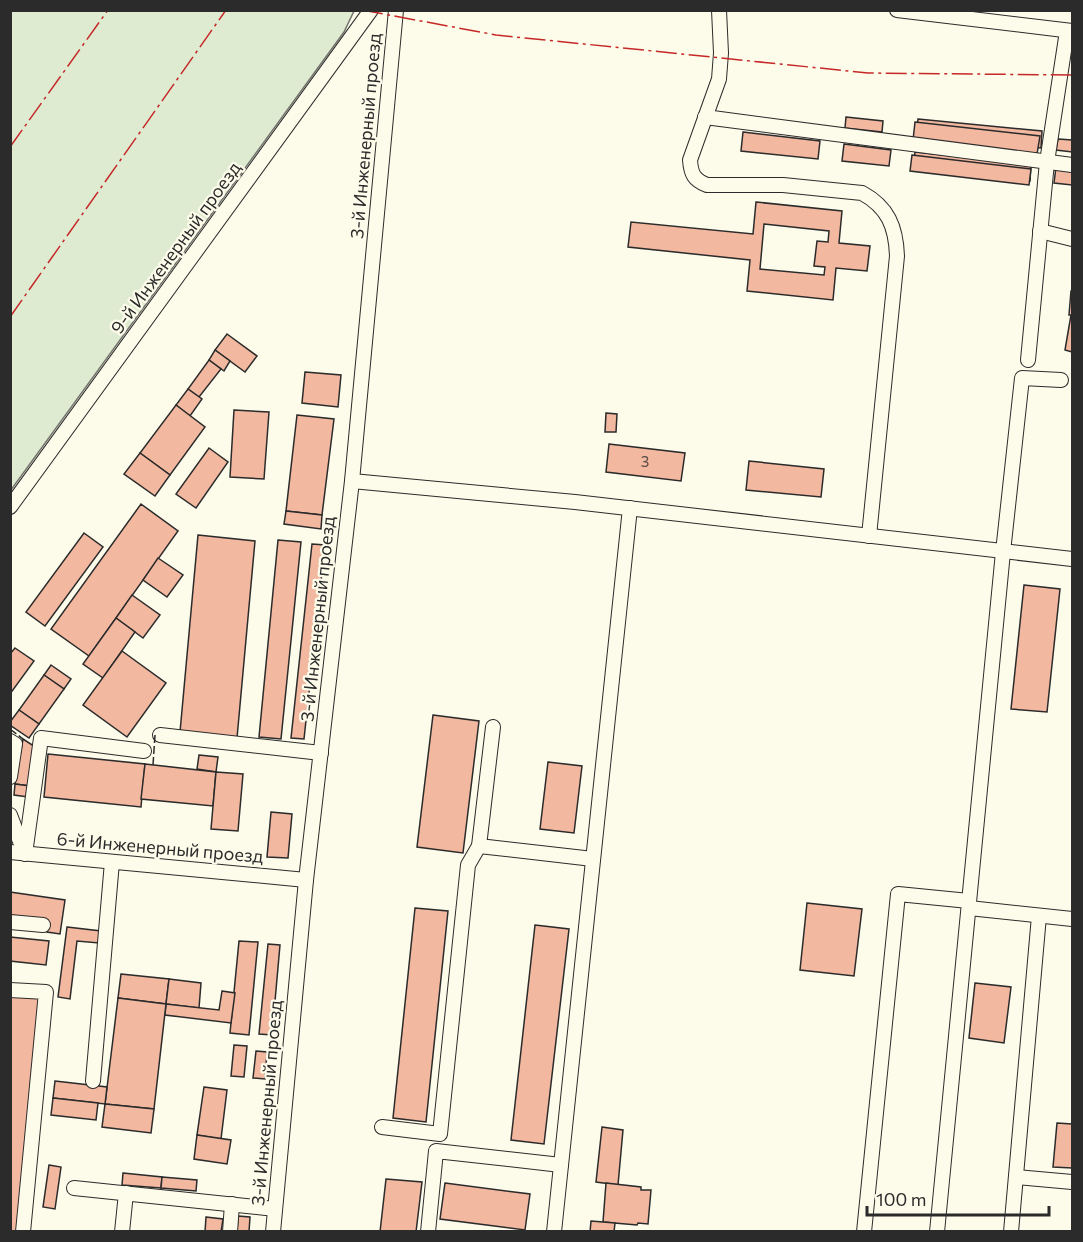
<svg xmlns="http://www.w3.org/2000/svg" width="1083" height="1242" font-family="Commissioner,sans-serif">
	<rect width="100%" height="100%" fill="#fdfbea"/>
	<path fill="#deebd1" stroke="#74746e" stroke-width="1.5" d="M 11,10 L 354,11 L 344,32 L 11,490 Z"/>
	<g fill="#f2b8a0" stroke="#2b2b2b" stroke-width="1.5" fill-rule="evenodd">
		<path d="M 846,117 L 883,121 L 882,132 L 845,128 Z"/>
		<path d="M 918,119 L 1042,131 L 1041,148 L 916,136 Z"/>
		<path d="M 915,122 L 1040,136 L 1037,154 L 913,140 Z"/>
		<path d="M 743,132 L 820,141 L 818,159 L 741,151 Z"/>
		<path d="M 1058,139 L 1072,140 L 1072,152 L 1056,150 Z"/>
		<path d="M 844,144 L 891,150 L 889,166 L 842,161 Z"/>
		<path d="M 915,152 L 1031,164 L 1030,181 L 913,168 Z"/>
		<path d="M 912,155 L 1031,169 L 1029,185 L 910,171 Z"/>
		<path d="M 1056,167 L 1072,169 L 1072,185 L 1054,183 Z"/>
		<path d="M 756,202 L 842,211 L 839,243 L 870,246 L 867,271 L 836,268 L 833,300 L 747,291 L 750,260 L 628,247 L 631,222 L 753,234 ZM 764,224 L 829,231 L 828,242 L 817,241 L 814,266 L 825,267 L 824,275 L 760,269 Z"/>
		<path d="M 1071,291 L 1072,291 L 1072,352 L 1065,350 L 1071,315 L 1069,315 Z"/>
		<path d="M 227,334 L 257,356 L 245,372 L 215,350 Z"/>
		<path d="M 215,350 L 230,361 L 224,371 L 209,360 Z"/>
		<path d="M 209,360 L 221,369 L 199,397 L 188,389 Z"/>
		<path d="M 305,372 L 341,375 L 338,407 L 302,403 Z"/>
		<path d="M 188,389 L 202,399 L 190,416 L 176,405 Z"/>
		<path d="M 176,405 L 205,427 L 170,475 L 140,453 Z"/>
		<path d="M 234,410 L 269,412 L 264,479 L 230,477 Z"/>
		<path d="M 606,413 L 617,414 L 616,432 L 605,432 Z"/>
		<path d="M 297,415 L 334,419 L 322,515 L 286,511 Z"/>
		<path d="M 609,444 L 685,453 L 681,481 L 606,472 Z"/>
		<path d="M 209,448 L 228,462 L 196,508 L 176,494 Z"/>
		<path d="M 140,453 L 170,475 L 155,496 L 124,474 Z"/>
		<path d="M 749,461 L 824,469 L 821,497 L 746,490 Z"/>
		<path d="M 141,504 L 178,531 L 89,656 L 51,629 Z"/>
		<path d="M 286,511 L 322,515 L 321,529 L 284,524 Z"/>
		<path d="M 84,533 L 103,547 L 45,626 L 26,612 Z"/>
		<path d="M 198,535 L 255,541 L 237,738 L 180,732 Z"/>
		<path d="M 278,540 L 301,542 L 281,739 L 259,737 Z"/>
		<path d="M 312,544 L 325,545 L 304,739 L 291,738 Z"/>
		<path d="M 158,558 L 183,575 L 167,597 L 143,580 Z"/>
		<path d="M 1024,585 L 1060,589 L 1047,712 L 1011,709 Z"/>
		<path d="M 132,595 L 160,615 L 143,638 L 116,618 Z"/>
		<path d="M 116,618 L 135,632 L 103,678 L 83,664 Z"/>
		<path d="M 15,648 L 34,661 L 10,694 L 10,654 Z"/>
		<path d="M 122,651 L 166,683 L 127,737 L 83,705 Z"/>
		<path d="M 51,665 L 71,679 L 64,689 L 44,675 Z"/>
		<path d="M 44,675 L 64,689 L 39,724 L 19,710 Z"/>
		<path d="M 19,710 L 39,724 L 29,738 L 10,725 L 10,722 Z"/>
		<path d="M 433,715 L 479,721 L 463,853 L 417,847 Z"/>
		<path d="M 23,739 L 37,748 L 30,786 L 15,784 Z"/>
		<path d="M 48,754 L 145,764 L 141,807 L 44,797 Z"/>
		<path d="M 199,755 L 218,757 L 216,772 L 197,769 Z"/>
		<path d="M 548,762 L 582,766 L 574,833 L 540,829 Z"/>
		<path d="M 145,764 L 216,772 L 213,806 L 141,799 Z"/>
		<path d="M 216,772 L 243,774 L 238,831 L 211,829 Z"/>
		<path d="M 15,784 L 30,786 L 28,797 L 14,795 Z"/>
		<path d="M 271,812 L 292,814 L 288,858 L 267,857 Z"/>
		<path d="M 10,892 L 65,900 L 60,934 L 47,932 L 48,920 L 10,915 Z"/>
		<path d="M 807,903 L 862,909 L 854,976 L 800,970 Z"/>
		<path d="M 415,908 L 448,911 L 426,1122 L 393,1118 Z"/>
		<path d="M 535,925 L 569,929 L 544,1144 L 511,1140 Z"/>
		<path d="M 67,927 L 101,931 L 99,943 L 77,941 L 70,999 L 58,997 Z"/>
		<path d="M 10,937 L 49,941 L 46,965 L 10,961 Z"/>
		<path d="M 239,941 L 258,942 L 249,1035 L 230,1033 Z"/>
		<path d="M 268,944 L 280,945 L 272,1035 L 259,1034 Z"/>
		<path d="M 121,974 L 169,979 L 166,1004 L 118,998 Z"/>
		<path d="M 169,979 L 201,983 L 199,1008 L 166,1004 Z"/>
		<path d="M 975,983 L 1011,987 L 1004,1043 L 969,1038 Z"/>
		<path d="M 222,991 L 235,993 L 231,1023 L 165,1015 L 166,1004 L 219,1010 Z"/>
		<path d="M 10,995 L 41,998 L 17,1232 L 10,1232 Z"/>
		<path d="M 118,998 L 166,1004 L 154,1109 L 105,1104 Z"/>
		<path d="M 234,1045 L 247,1046 L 244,1077 L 231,1076 Z"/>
		<path d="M 256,1051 L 267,1052 L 265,1079 L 253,1078 Z"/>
		<path d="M 55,1081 L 107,1087 L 105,1104 L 53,1098 Z"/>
		<path d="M 204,1087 L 227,1090 L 221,1139 L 197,1135 Z"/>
		<path d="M 53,1098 L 98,1103 L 96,1120 L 51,1115 Z"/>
		<path d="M 105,1104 L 154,1109 L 151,1133 L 102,1127 Z"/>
		<path d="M 1057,1123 L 1072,1124 L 1072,1168 L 1053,1167 Z"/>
		<path d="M 602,1127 L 623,1130 L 618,1185 L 596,1182 Z"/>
		<path d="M 197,1135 L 231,1140 L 227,1164 L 194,1159 Z"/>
		<path d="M 49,1165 L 61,1167 L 55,1209 L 43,1207 Z"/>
		<path d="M 123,1173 L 162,1177 L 161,1188 L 122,1185 Z"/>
		<path d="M 162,1177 L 197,1180 L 196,1191 L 161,1188 Z"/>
		<path d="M 386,1179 L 422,1182 L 416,1232 L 380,1232 Z"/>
		<path d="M 445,1183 L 530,1194 L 525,1230 L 440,1219 Z"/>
		<path d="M 606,1183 L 641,1187 L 641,1190 L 651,1190 L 648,1224 L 638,1223 L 637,1225 L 603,1222 Z"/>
		<path d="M 238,1216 L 250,1217 L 249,1232 L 237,1232 Z"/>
		<path d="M 206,1217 L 223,1219 L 221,1232 L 205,1232 Z"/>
		<path d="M 591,1221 L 615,1223 L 614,1232 L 590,1232 Z"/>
	</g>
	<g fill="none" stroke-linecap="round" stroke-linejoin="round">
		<g stroke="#2b2b2b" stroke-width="16">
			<g id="minor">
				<path d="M 719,10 L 721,53 L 719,79 L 690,160 C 691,174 694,180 707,185 L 783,185 L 862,193 C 888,207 896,227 897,256 L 869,536"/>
				<path d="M 897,10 L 1072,31"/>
				<path d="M 705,117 L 1072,165"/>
				<path d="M 1040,231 L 1072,239"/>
				<path d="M 1028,360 L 1047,162 L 1067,31"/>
				<path d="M 352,481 L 575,502 L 1072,559"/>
				<path d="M 10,507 L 371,10"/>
				<path d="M 493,727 L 479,846 L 593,859"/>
				<path d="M 160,735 L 321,753"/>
				<path d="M 10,741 L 15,744 L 10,777"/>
				<path d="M 10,815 L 24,852"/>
				<path d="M 10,852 L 306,880"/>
				<path d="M 25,854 L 41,738 L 144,751"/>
				<path d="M 969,908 L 1072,919"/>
				<path d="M 10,922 L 43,925"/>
				<path d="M 10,990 L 46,992 L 23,1232"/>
				<path d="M 93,1081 L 112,862"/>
				<path d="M 382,1127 L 440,1134 L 468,865 L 479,846"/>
				<path d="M 1016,1177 L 1072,1182"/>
				<path d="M 74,1188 L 275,1209"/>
				<path d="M 122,1232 L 126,1193"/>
				<path d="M 230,1232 L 232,1204"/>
				<path d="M 273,1232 L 306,880 L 352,481 L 396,10"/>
				<path d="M 428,1232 L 436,1151 L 561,1165"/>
				<path d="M 554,1232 L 630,508"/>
				<path d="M 864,1232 L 898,894 L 969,901"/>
				<path d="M 937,1232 L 1003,552 L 1022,378 L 1061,380"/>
				<path d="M 1011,1232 L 1039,916"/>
			</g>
		</g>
		<use href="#minor" stroke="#fdfbea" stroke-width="14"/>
		<g stroke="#2b2b2b" stroke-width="1.5" stroke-dasharray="8 3" stroke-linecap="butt">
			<path d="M 10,729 L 23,739"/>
			<path d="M 153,765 L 155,735"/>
		</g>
		<g stroke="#c62828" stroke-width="1.5" stroke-dasharray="21 4.5 3 4.5" stroke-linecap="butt">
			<path d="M 362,10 L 496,35 L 868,73 L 1072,75"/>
			<path d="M 10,147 L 108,10"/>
			<path d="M 10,317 L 226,10"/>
		</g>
	</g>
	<g text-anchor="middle" stroke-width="4.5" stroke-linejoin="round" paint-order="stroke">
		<g font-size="15" fill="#5d4e48">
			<text x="645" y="467">3</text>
		</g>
		<g font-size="18" fill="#2b2b2b" stroke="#fdfbea">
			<text transform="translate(366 136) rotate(-85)" y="6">3-й Инженерный проезд</text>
			<text transform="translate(176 248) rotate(-54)" y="6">9-й Инженерный проезд</text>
			<text transform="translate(318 619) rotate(-84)" y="6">3-й Инженерный проезд</text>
			<text transform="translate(160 848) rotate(5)" y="6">6-й Инженерный проезд</text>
			<text transform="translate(267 1103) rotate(-85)" y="6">3-й Инженерный проезд</text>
		</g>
	</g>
	<rect width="1083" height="1242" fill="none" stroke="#2b2b2b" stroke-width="24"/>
	<path d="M867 1206v9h182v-9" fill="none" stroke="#2b2b2b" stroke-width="3"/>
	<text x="876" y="1206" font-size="18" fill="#2b2b2b" stroke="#fdfbea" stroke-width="4.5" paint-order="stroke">100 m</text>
</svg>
